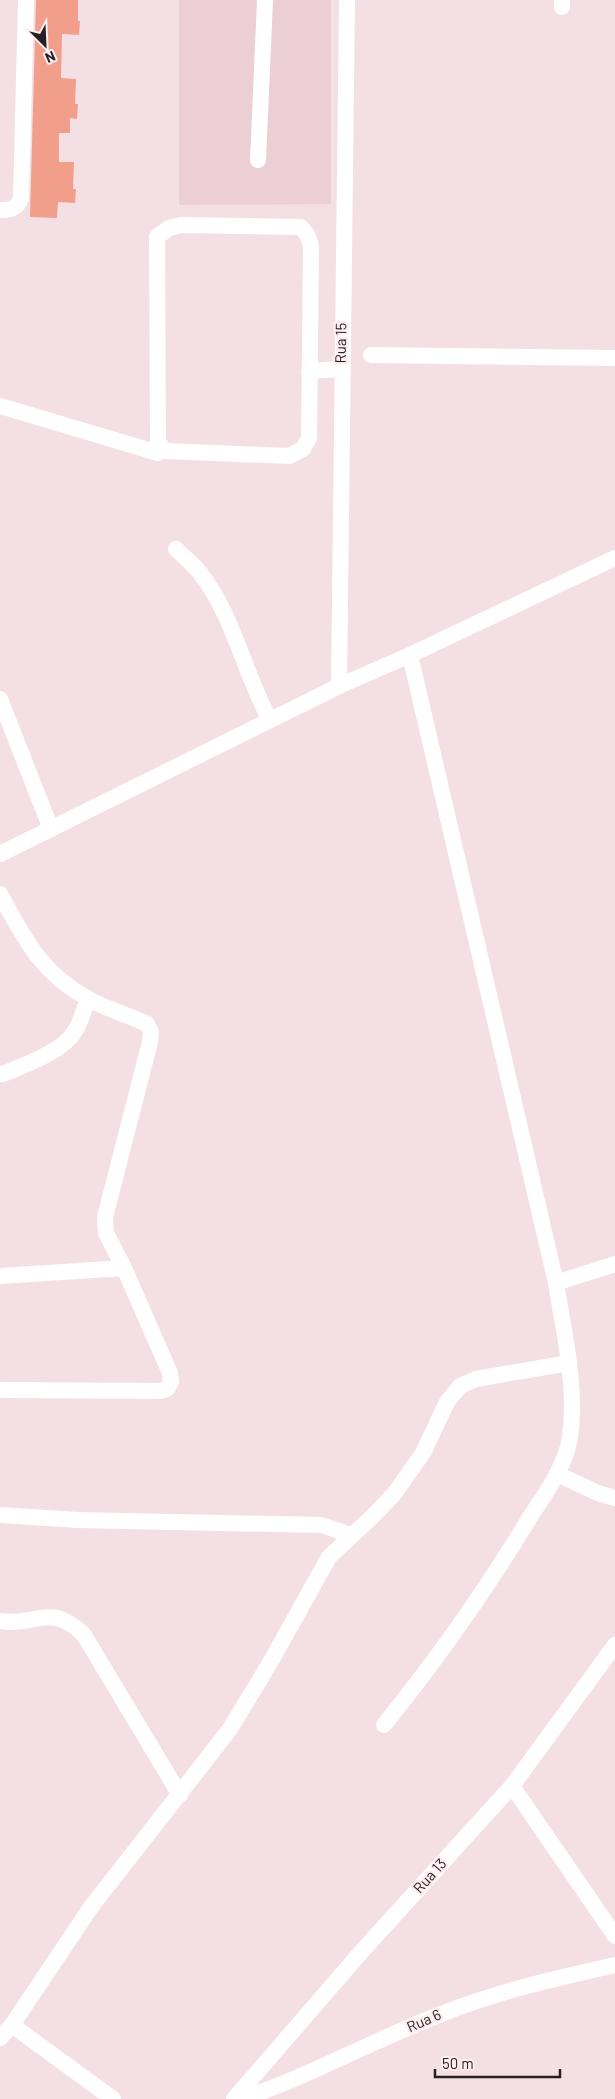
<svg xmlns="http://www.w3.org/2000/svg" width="615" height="2099" font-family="Barlow,sans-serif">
	<rect width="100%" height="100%" fill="#f4dfe4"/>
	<path fill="#eccfd5" d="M 179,0 L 331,0 L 331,204 L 179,205 Z"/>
	<path fill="#f19f8b" d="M 36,0 L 78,0 L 78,21 L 80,21 L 79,35 L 62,34 L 61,78 L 76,79 L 75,104 L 78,104 L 77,119 L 70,118 L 70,133 L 59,133 L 59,162 L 74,162 L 73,189 L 76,189 L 75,203 L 58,202 L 57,218 L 30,217 Z"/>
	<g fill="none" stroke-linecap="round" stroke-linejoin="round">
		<g stroke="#fff" stroke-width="16">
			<path d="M 562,7 L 562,0"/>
			<path d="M 258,160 L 265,0"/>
			<path d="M 0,210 C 11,210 17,209 21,198 L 26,0"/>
			<path d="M 181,225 L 301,227 L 308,236 L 311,247 L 309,438 L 303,449 L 289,456 L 165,451 L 158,442 L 157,237 L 169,228 Z"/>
			<path d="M 371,355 L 615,358"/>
			<path d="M 309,371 L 341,369"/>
			<path d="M 0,406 L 158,453"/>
			<path d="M 176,549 C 184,557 194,565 201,574 C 234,617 244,673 270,720"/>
			<path d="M 339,686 L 347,0"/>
			<path d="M 0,699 L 51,829"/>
			<path d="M 0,854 L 339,686 L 410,655 L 615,558"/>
			<path d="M 0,894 C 24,938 41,973 87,998 C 105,1009 127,1014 147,1024 L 151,1032 L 150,1042 L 105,1217 L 106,1233 L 124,1268 L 170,1373 L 171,1382 L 167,1389 L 160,1391 L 0,1390"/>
			<path d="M 3,1074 C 24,1065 63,1052 75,1031 C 81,1022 84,1009 88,999"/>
			<path d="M 0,1276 L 124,1268"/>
			<path d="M 556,1283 L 615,1264"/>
			<path d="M 557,1474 L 598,1493 L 615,1498"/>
			<path d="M 0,1515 L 78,1520 L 321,1525 L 351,1535"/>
			<path d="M 0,1621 C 37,1627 50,1601 84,1635 L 180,1795"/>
			<path d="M 384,1725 C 438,1658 488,1587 532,1514 C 547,1491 566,1465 570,1437 C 577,1386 564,1333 556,1283 L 410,655"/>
			<path d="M 512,1786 L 615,1936"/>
			<path d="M 12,2025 L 113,2099"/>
			<path d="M 0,2038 L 12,2025 L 91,1907 L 230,1729 L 271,1661 L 329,1557 L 372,1517 L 394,1494 L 423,1453 L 447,1402 L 460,1386 L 476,1379 L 569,1363"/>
			<path d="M 234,2099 L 362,1951 L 512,1786 L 615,1645"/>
			<path d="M 241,2099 C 311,2076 375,2039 444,2013 C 499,1991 557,1978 615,1965"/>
		</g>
	</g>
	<g text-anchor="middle" stroke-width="5" stroke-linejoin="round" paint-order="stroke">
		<g font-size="15" fill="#272022" stroke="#ffeef1">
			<text transform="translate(341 343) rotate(-89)" y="5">Rua 15</text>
			<text transform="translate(430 1876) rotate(-48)" y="5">Rua 13</text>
			<text transform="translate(424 2021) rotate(-24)" y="5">Rua 6</text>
		</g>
	</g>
	<g transform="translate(45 45) rotate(156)" stroke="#ffeef1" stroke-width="4" paint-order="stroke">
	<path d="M0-4L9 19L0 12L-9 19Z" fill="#272022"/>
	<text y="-8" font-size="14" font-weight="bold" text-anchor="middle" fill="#272022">N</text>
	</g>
	<path d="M435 2069v8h125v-8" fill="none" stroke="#272022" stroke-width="2.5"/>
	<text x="442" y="2069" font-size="15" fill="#272022" stroke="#ffeef1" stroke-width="4" paint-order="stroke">50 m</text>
</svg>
